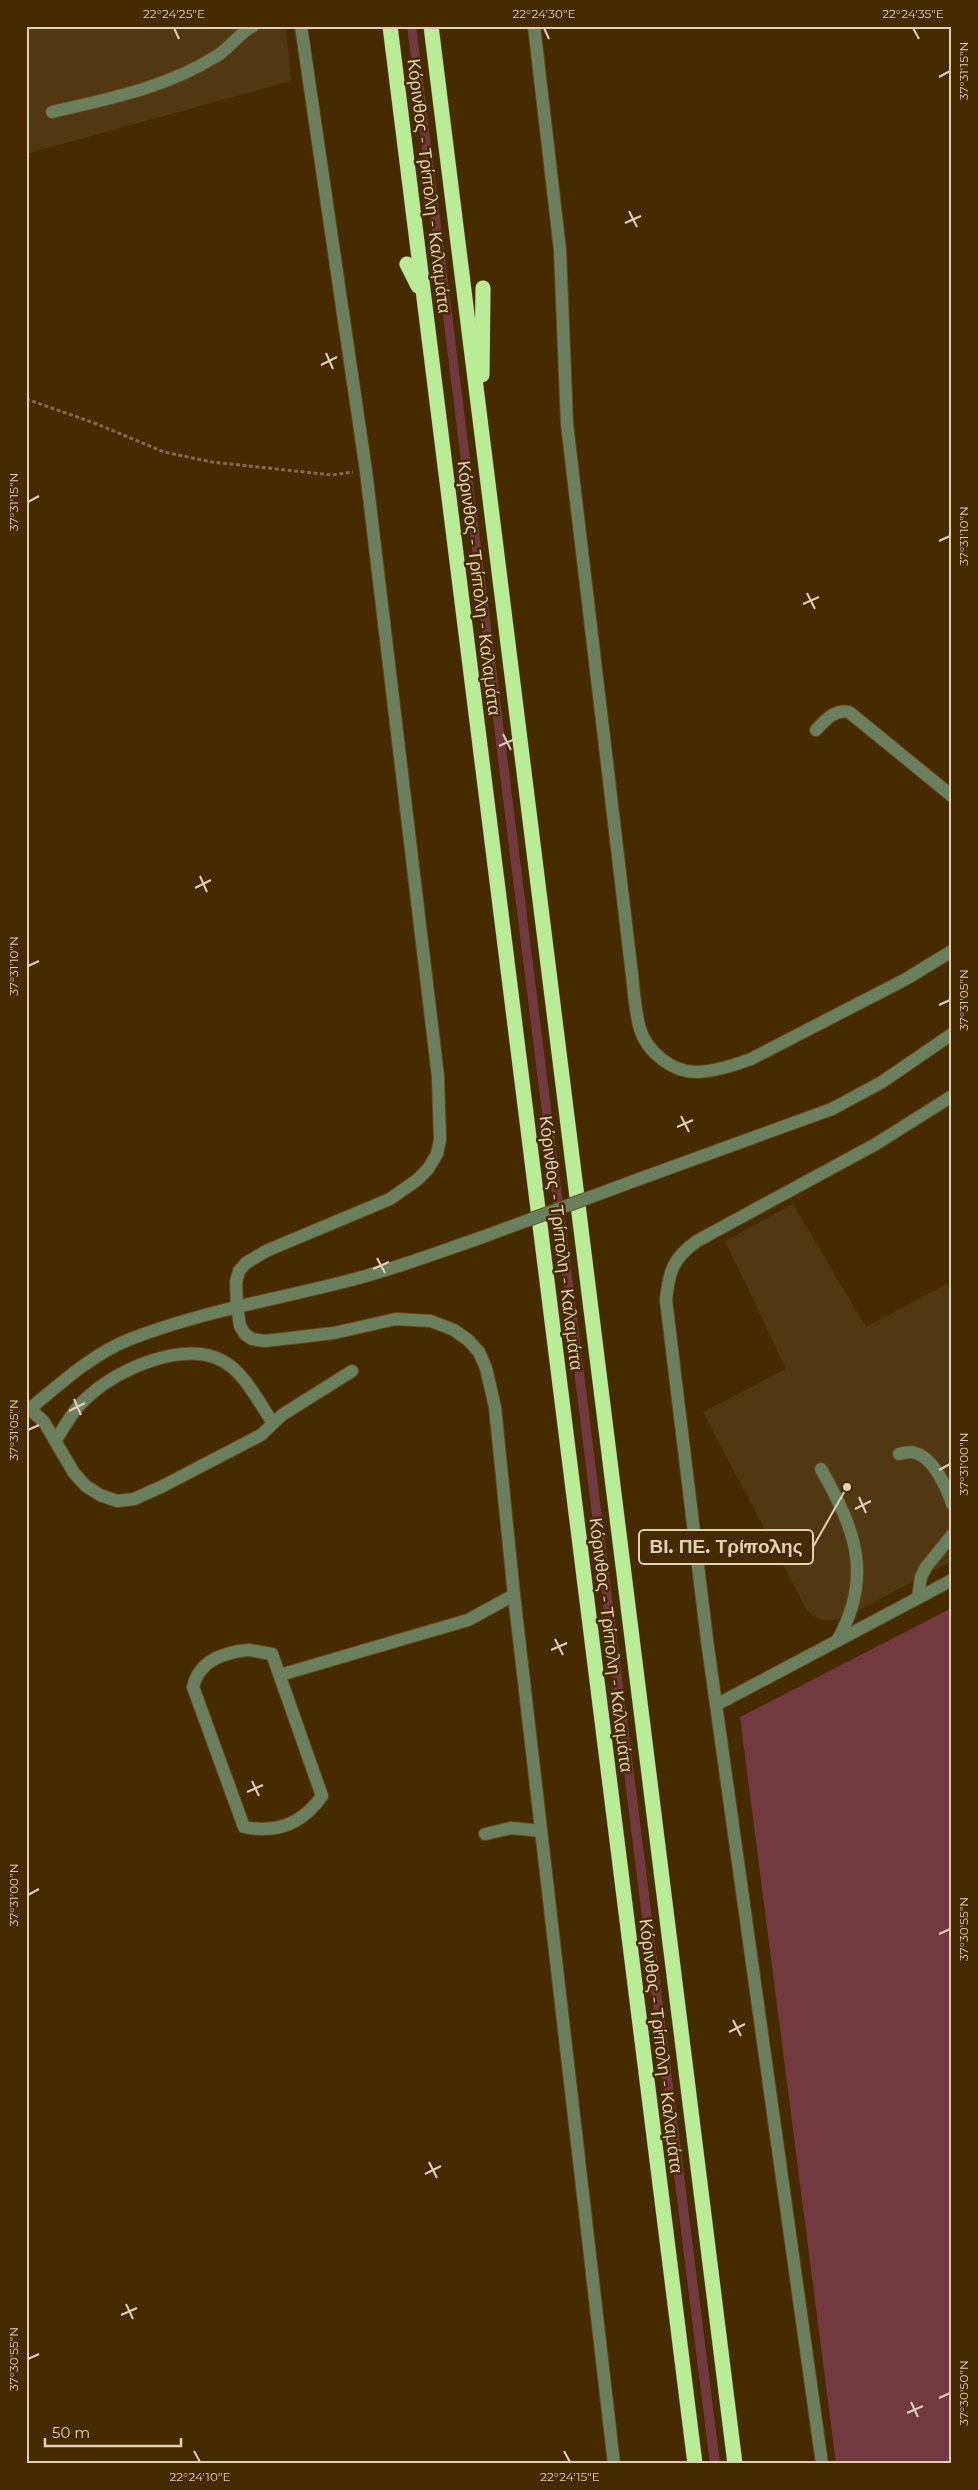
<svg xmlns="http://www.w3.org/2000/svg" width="978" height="2490" font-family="Montserrat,sans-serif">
	<rect width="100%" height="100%" fill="#462b00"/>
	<g fill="#513712">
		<path d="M 26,26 L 286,26 L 291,81 L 26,154 Z"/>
		<path d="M 793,1204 L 866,1327 L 952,1281 L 952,1561 L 844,1618 L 833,1620 L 821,1620 L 811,1614 L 805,1607 L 703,1412 L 786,1369 L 725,1241 Z"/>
	</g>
	<g fill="#733940">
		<path d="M 407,26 L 416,26 L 720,2464 L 710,2464 Z"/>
		<path d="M 952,1608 L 952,2464 L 836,2464 L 740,1717 Z"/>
	</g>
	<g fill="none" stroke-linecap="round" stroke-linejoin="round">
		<g stroke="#624921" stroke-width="14">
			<g id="minor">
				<path d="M 301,26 L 366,471 L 438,1077 L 440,1140 L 437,1154 L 428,1169 L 417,1180 L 390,1199 L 266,1251 L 246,1263 L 239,1271 L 236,1282 L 237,1306 L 240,1326 L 245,1334 L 252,1339 L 265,1341 L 334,1333 L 396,1319 L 431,1321 L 454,1330 L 468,1340 L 479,1352 L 486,1368 L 495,1407 L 514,1595 L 614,2464"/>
				<path d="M 534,26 L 560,250 L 567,424 L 632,975 C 634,992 635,1012 640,1029 C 647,1052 673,1073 698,1072 C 716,1071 735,1065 751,1059 L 906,979 L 952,951"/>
				<path d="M 52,112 C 108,99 165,88 215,57 C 229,49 238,34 253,26"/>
				<path d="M 816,730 C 825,720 835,709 849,712 L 952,796"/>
				<path d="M 642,1178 L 832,1109 L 882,1082 L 952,1034"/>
				<path d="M 30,1409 L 44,1422 L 74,1473 L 86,1486 L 100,1495 L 117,1501 L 134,1499 L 163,1486 L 261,1435 L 282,1415 L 352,1371"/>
				<path d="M 26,1412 C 58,1386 89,1356 128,1340 C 198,1312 274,1300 347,1281 C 392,1270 436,1253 480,1238"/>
				<path d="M 56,1440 C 66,1424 75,1407 90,1395 C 120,1368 185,1340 223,1361 C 245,1373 259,1403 273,1423"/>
				<path d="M 899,1454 C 904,1453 910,1451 915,1453 C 933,1457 947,1488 952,1504"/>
				<path d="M 821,1469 C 855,1529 874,1576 837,1641"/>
				<path d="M 918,1597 L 921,1577 L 926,1567 L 952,1535"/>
				<path d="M 249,1650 L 272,1654 L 322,1796 C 303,1823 277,1834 244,1827 L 193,1687 C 199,1660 224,1652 249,1650 Z"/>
				<path d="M 280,1675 L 468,1620 L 514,1595"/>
				<path d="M 716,1705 L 952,1580"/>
				<path d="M 485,1834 L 511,1828 L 541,1831"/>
				<path d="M 822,2464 L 707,1640 L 666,1300 C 669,1271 673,1258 697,1241 L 876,1144 L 952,1096"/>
			</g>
		</g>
		<g stroke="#624921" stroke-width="16">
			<g id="highway">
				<path d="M 390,26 L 695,2464"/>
				<path d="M 431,26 L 735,2464"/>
				<path d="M 407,264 L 418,286"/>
				<path d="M 482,375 L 483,288"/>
			</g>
		</g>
		<path stroke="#826a48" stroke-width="3" stroke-dasharray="4 2.5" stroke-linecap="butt" d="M 26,399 L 97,424 L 164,452 L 212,462 L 332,475 L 353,472"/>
		<use href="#minor" stroke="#6b7f5d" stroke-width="12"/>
		<use href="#highway" stroke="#baeb96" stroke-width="15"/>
		<g stroke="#624921" stroke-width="14" stroke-linecap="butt">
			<path id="minor-bridge" d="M 480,1238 L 642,1178"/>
		</g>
		<use href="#minor-bridge" stroke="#6b7f5d" stroke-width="12"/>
	</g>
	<path fill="none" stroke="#e1cfba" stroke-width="2" d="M 174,28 L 179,39M 544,28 L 549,39M 913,28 L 919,39M 939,77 L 950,71M 629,211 L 637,227M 625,223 L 641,216M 326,353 L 333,369M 321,365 L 337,357M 28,502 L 39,496M 939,541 L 950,536M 807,593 L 815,609M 803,604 L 819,597M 503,734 L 511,750M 499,746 L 515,739M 200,876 L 207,892M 195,888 L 211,880M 28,966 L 39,961M 939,1005 L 950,1000M 681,1116 L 689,1132M 677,1127 L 693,1120M 377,1258 L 385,1273M 373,1269 L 389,1262M 74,1399 L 81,1415M 69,1411 L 85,1403M 28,1430 L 39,1425M 939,1470 L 950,1464M 859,1497 L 866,1513M 855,1509 L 871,1501M 555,1639 L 563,1655M 551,1650 L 567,1643M 252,1781 L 259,1796M 247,1792 L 263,1785M 28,1895 L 39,1889M 939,1934 L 950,1929M 733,2020 L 741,2036M 729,2032 L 745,2024M 429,2162 L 437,2178M 425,2174 L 441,2166M 126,2304 L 133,2319M 121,2315 L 137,2308M 28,2359 L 39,2354M 939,2398 L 950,2393M 911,2402 L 918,2417M 907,2413 L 923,2406M 194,2451 L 200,2462M 564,2451 L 570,2462"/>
	<g text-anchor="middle" stroke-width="5" stroke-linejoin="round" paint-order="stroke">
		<g font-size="18" fill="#e1cfba" stroke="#462b00">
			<text transform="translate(429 186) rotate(83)" y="6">Κόρινθος - Τρίπολη - Καλαμάτα</text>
			<text transform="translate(479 588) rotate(83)" y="6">Κόρινθος - Τρίπολη - Καλαμάτα</text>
			<text transform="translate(561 1243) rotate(83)" y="6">Κόρινθος - Τρίπολη - Καλαμάτα</text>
			<text transform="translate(611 1645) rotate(83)" y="6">Κόρινθος - Τρίπολη - Καλαμάτα</text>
			<text transform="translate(661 2046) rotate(83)" y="6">Κόρινθος - Τρίπολη - Καλαμάτα</text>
		</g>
	</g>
	<path fill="none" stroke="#e1cfba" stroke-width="2" d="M847 1487L813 1547"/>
	<circle fill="#e1cfba" stroke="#462b00" stroke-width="2" cx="847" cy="1487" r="5"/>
	<rect fill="#462b00" stroke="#e1cfba" stroke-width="2" x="639" y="1530" width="174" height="34" rx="5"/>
	<g font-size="19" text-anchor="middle" font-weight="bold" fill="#e1cfba">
		<text x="726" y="1553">ΒΙ. ΠΕ. Τρίπολης</text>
	</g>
	<rect width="978" height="2490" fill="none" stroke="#462b00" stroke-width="55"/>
	<path d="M45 2438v8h136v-8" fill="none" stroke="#e1cfba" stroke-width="2.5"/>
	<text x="52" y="2438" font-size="15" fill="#e1cfba" stroke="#462b00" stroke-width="4" paint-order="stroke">50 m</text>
	<rect x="28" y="28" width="922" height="2434" fill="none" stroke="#e1cfba" stroke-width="2"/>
	<g font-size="12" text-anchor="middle" fill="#e1cfba">
		<text x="174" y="18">22°24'25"E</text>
		<text x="544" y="18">22°24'30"E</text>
		<text x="913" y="18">22°24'35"E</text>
		<text transform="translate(964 71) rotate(-90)" y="4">37°31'15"N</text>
		<text transform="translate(14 502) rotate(-90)" y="4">37°31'15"N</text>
		<text transform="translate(964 536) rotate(-90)" y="4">37°31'10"N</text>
		<text transform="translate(14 966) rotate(-90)" y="4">37°31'10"N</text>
		<text transform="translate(964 1000) rotate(-90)" y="4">37°31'05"N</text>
		<text transform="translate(14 1430) rotate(-90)" y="4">37°31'05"N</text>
		<text transform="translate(964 1464) rotate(-90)" y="4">37°31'00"N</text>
		<text transform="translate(14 1895) rotate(-90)" y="4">37°31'00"N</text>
		<text transform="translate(964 1929) rotate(-90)" y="4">37°30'55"N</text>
		<text transform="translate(14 2359) rotate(-90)" y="4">37°30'55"N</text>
		<text transform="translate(964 2393) rotate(-90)" y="4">37°30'50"N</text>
		<text x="200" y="2481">22°24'10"E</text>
		<text x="570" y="2481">22°24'15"E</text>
	</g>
</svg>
